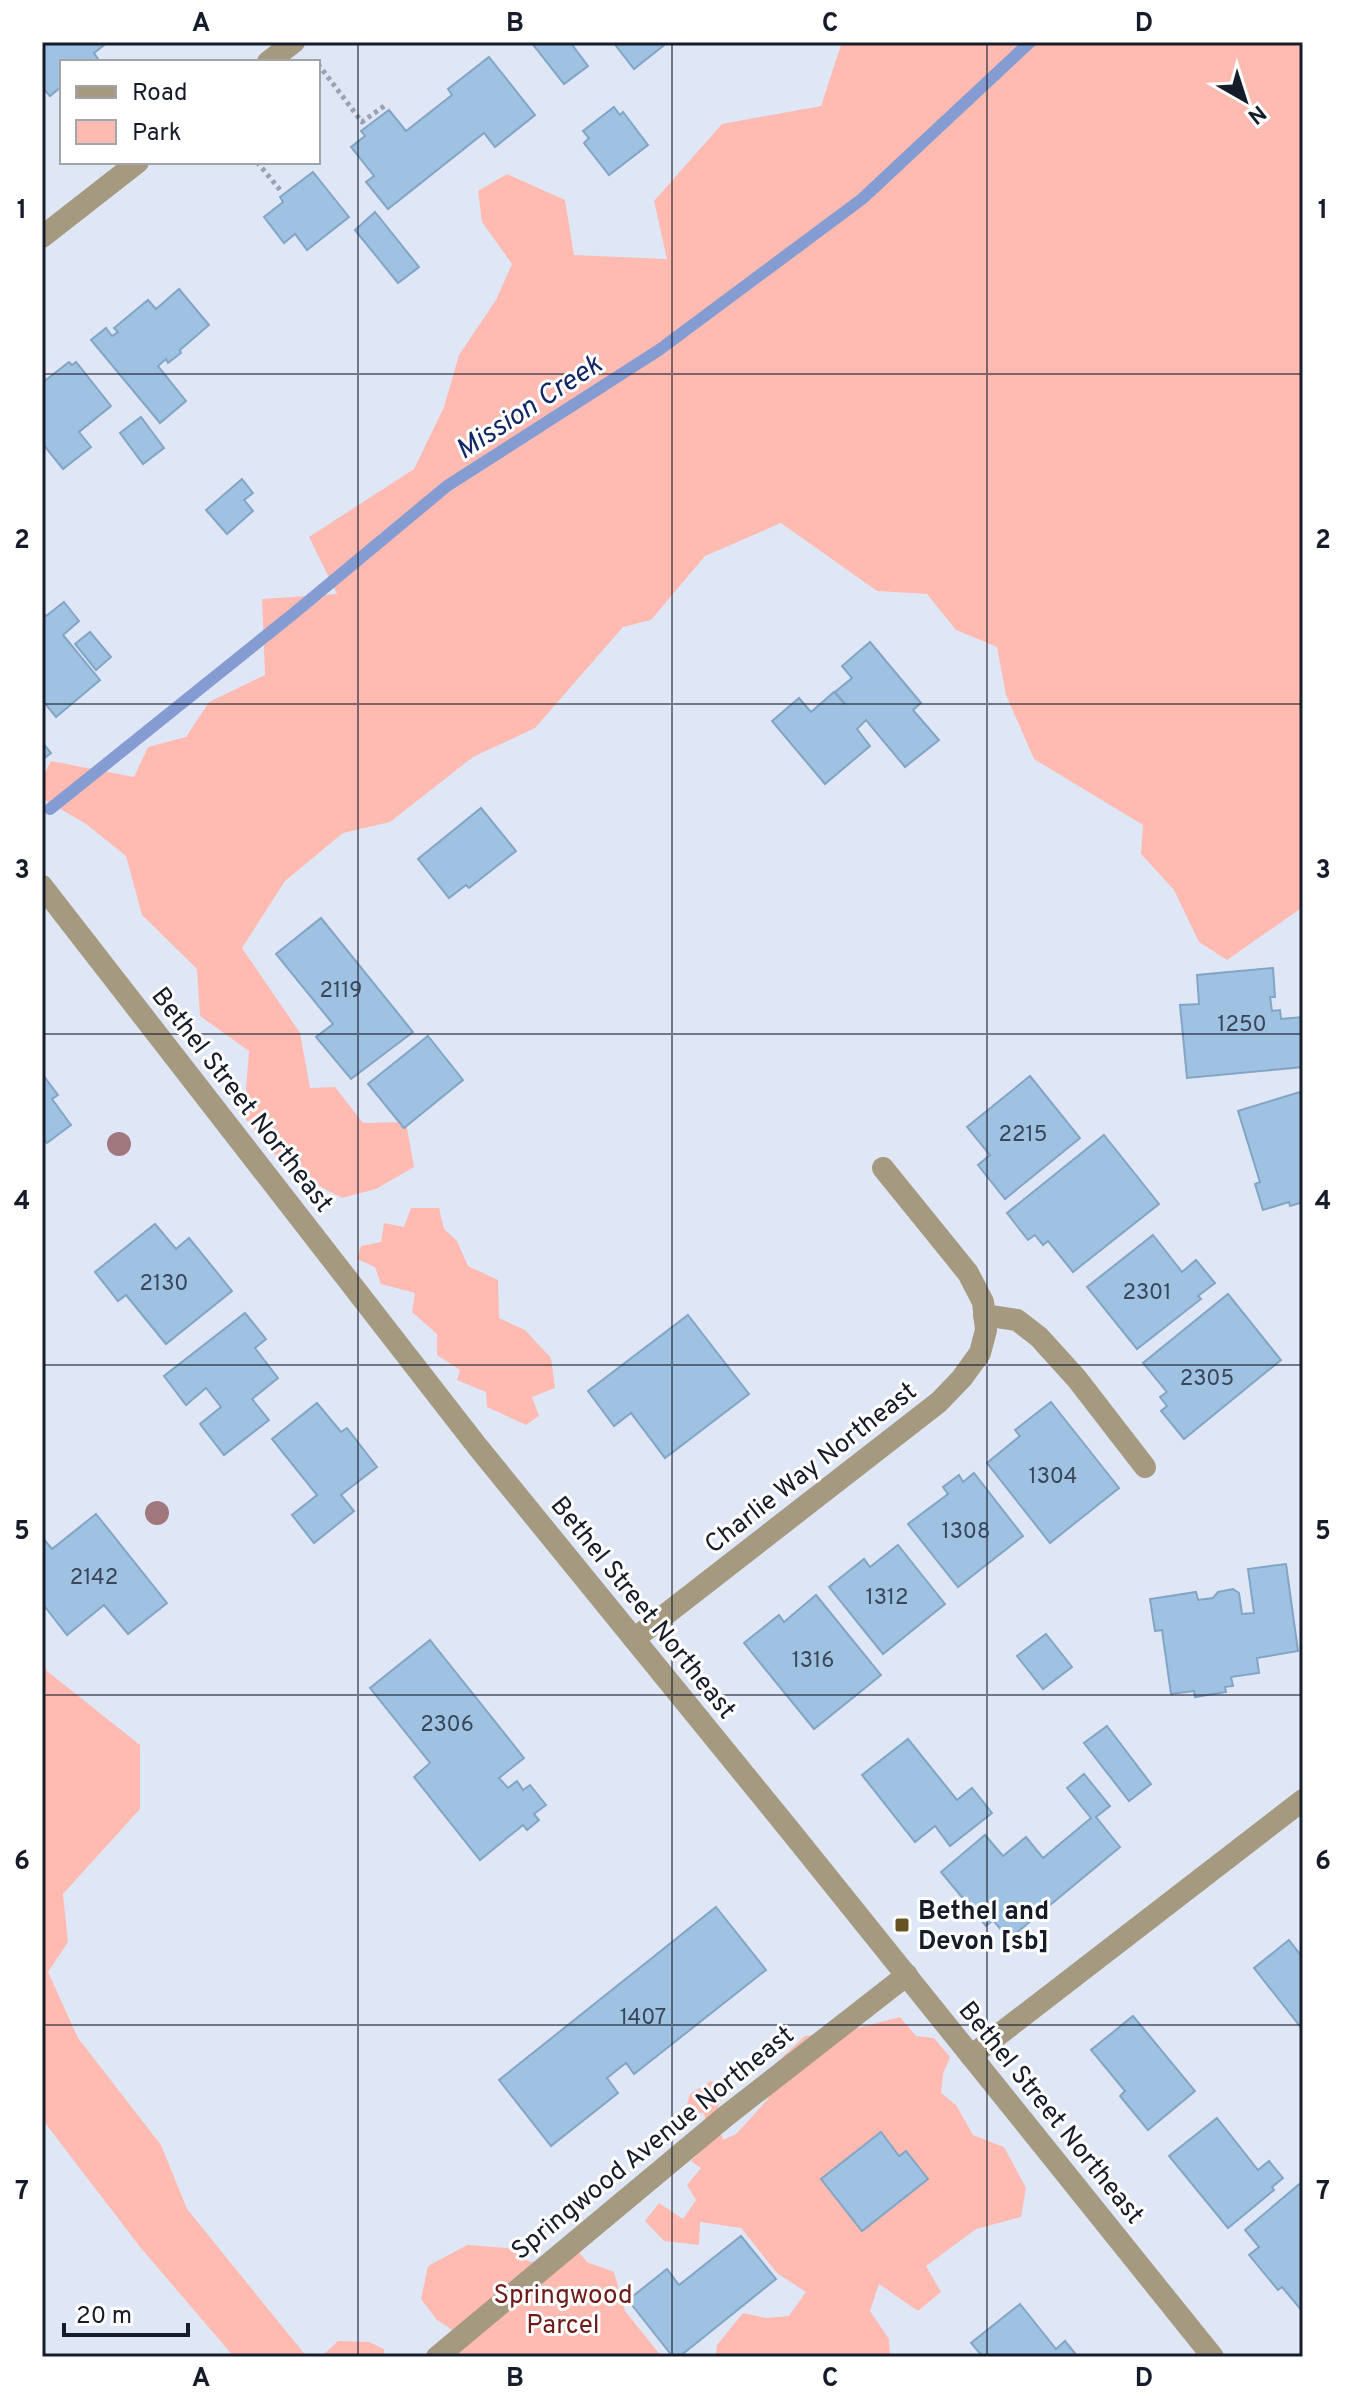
<svg xmlns="http://www.w3.org/2000/svg" width="1345" height="2399" font-family="Overpass,sans-serif">
	<rect width="100%" height="100%" fill="#dfe7f7"/>
	<g fill="#ffbab1">
		<path d="M 842,42 L 1303,42 L 1303,907 L 1227,960 L 1199,942 L 1174,890 L 1141,854 L 1143,825 L 1034,759 L 1006,695 L 997,647 L 956,630 L 927,594 L 877,591 L 781,523 L 705,556 L 651,620 L 623,627 L 535,728 L 473,757 L 390,822 L 343,833 L 285,881 L 242,948 L 300,1033 L 310,1088 L 335,1087 L 363,1123 L 406,1122 L 414,1167 L 376,1189 L 342,1198 L 288,1170 L 244,1117 L 249,1051 L 200,1016 L 197,969 L 142,915 L 126,856 L 86,824 L 42,798 L 42,778 L 51,761 L 134,777 L 148,747 L 186,737 L 209,702 L 265,675 L 262,599 L 337,594 L 309,537 L 414,469 L 444,407 L 459,355 L 496,300 L 512,264 L 482,222 L 478,191 L 507,174 L 565,200 L 574,255 L 667,259 L 654,201 L 722,124 L 821,106 Z"/>
		<path d="M 411,1208 L 439,1208 L 444,1229 L 457,1241 L 468,1266 L 498,1280 L 499,1318 L 525,1330 L 551,1358 L 555,1388 L 532,1397 L 539,1416 L 526,1425 L 487,1407 L 486,1392 L 457,1380 L 460,1370 L 437,1355 L 437,1334 L 412,1312 L 415,1293 L 381,1284 L 375,1267 L 357,1259 L 361,1246 L 381,1242 L 384,1223 L 404,1227 Z"/>
		<path d="M 42,1662 L 47,1671 L 140,1745 L 140,1809 L 63,1894 L 68,1942 L 48,1972 L 78,2038 L 161,2145 L 187,2209 L 307,2357 L 234,2357 L 140,2247 L 42,2119 Z"/>
		<path d="M 900,2017 L 916,2036 L 934,2038 L 950,2057 L 943,2074 L 941,2093 L 956,2105 L 973,2135 L 1004,2147 L 1026,2188 L 1021,2217 L 976,2229 L 926,2266 L 941,2292 L 918,2311 L 879,2284 L 870,2311 L 889,2339 L 890,2357 L 716,2357 L 717,2345 L 743,2313 L 766,2318 L 789,2316 L 806,2292 L 777,2273 L 741,2228 L 700,2222 L 699,2245 L 664,2241 L 645,2221 L 659,2203 L 683,2219 L 696,2200 L 687,2185 L 701,2168 L 691,2161 L 710,2141 L 704,2113 L 685,2111 L 690,2094 L 711,2081 L 726,2088 L 715,2114 L 723,2140 L 736,2134 L 768,2099 L 777,2062 L 805,2036 L 854,2029 Z"/>
		<path d="M 570,2241 L 587,2262 L 614,2272 L 625,2311 L 662,2357 L 426,2357 L 457,2333 L 437,2320 L 421,2299 L 428,2266 L 467,2245 L 508,2248 L 530,2262 L 546,2260 Z"/>
		<path d="M 338,2341 L 369,2342 L 384,2349 L 384,2357 L 321,2357 Z"/>
	</g>
	<g fill="none" stroke-linecap="round" stroke-linejoin="round">
		<path stroke="#859cd3" stroke-width="12" d="M 50,809 L 293,614 L 447,486 L 659,350 L 862,199 L 1030,42"/>
	</g>
	<g fill="#9fc2e2" stroke="#83a5c5" stroke-width="2">
		<path d="M 42,42 L 108,42 L 94,53 L 100,62 L 62,62 L 62,86 L 50,96 L 42,87 Z"/>
		<path d="M 531,42 L 570,42 L 588,66 L 564,84 Z"/>
		<path d="M 613,42 L 668,42 L 634,69 Z"/>
		<path d="M 489,57 L 535,115 L 495,147 L 484,133 L 388,209 L 366,182 L 374,176 L 351,147 L 365,136 L 361,131 L 389,110 L 406,131 L 452,95 L 448,89 Z"/>
		<path d="M 614,107 L 620,115 L 623,112 L 648,145 L 609,175 L 584,143 L 589,138 L 583,131 Z"/>
		<path d="M 313,172 L 349,217 L 307,250 L 295,234 L 284,243 L 264,217 L 283,202 L 280,197 Z"/>
		<path d="M 375,212 L 419,267 L 398,283 L 355,230 Z"/>
		<path d="M 179,289 L 209,325 L 180,350 L 181,353 L 168,363 L 166,359 L 158,366 L 186,401 L 160,423 L 91,340 L 106,328 L 112,336 L 118,332 L 114,328 L 148,300 L 156,309 Z"/>
		<path d="M 69,362 L 72,365 L 76,362 L 111,406 L 79,432 L 91,447 L 63,469 L 42,443 L 42,383 Z"/>
		<path d="M 141,417 L 164,448 L 143,464 L 120,433 Z"/>
		<path d="M 242,479 L 253,493 L 244,500 L 253,511 L 227,534 L 206,510 Z"/>
		<path d="M 64,602 L 79,621 L 63,635 L 100,680 L 56,717 L 42,700 L 42,667 L 44,665 L 42,662 L 42,611 L 46,616 Z"/>
		<path d="M 90,632 L 111,657 L 96,670 L 75,644 Z"/>
		<path d="M 870,642 L 921,703 L 913,710 L 939,740 L 905,767 L 866,720 L 857,729 L 870,746 L 825,784 L 772,721 L 799,698 L 811,712 L 834,692 L 845,704 L 835,692 L 852,678 L 842,666 Z"/>
		<path d="M 42,742 L 51,753 L 42,760 Z"/>
		<path d="M 481,808 L 516,851 L 469,888 L 466,885 L 449,898 L 418,859 Z"/>
		<path d="M 321,918 L 413,1032 L 351,1079 L 316,1037 L 333,1024 L 276,954 Z"/>
		<path d="M 1273,968 L 1275,997 L 1270,997 L 1272,1011 L 1280,1010 L 1281,1019 L 1302,1017 L 1303,1067 L 1187,1078 L 1180,1005 L 1199,1004 L 1197,975 Z"/>
		<path d="M 428,1036 L 463,1080 L 404,1128 L 368,1084 Z"/>
		<path d="M 43,1075 L 58,1095 L 52,1099 L 71,1125 L 47,1143 L 42,1137 Z"/>
		<path d="M 1030,1076 L 1080,1138 L 1005,1199 L 978,1165 L 990,1155 L 967,1127 Z"/>
		<path d="M 1303,1091 L 1303,1202 L 1290,1206 L 1289,1202 L 1263,1210 L 1255,1184 L 1260,1182 L 1238,1111 Z"/>
		<path d="M 1104,1135 L 1159,1204 L 1073,1272 L 1048,1241 L 1043,1245 L 1035,1235 L 1028,1240 L 1007,1213 Z"/>
		<path d="M 155,1224 L 176,1249 L 189,1238 L 232,1291 L 166,1344 L 126,1295 L 118,1301 L 95,1272 Z"/>
		<path d="M 1153,1235 L 1182,1272 L 1196,1260 L 1215,1283 L 1198,1296 L 1201,1299 L 1137,1349 L 1087,1287 Z"/>
		<path d="M 1228,1294 L 1281,1360 L 1184,1439 L 1161,1411 L 1167,1406 L 1160,1397 L 1167,1392 L 1143,1363 Z"/>
		<path d="M 245,1313 L 266,1339 L 255,1348 L 278,1378 L 252,1399 L 269,1420 L 224,1455 L 200,1424 L 221,1407 L 206,1388 L 186,1405 L 164,1376 Z"/>
		<path d="M 688,1315 L 749,1394 L 665,1458 L 631,1413 L 614,1426 L 588,1391 Z"/>
		<path d="M 1051,1402 L 1119,1488 L 1050,1543 L 987,1463 L 1020,1436 L 1015,1430 Z"/>
		<path d="M 317,1403 L 341,1432 L 347,1428 L 377,1467 L 341,1495 L 354,1511 L 314,1543 L 292,1515 L 317,1495 L 272,1439 Z"/>
		<path d="M 974,1473 L 1023,1536 L 958,1587 L 908,1524 L 948,1494 L 943,1487 L 959,1475 L 963,1482 Z"/>
		<path d="M 96,1514 L 167,1603 L 128,1634 L 104,1605 L 67,1635 L 42,1603 L 42,1537 L 52,1549 Z"/>
		<path d="M 898,1545 L 945,1604 L 883,1654 L 829,1587 L 864,1559 L 870,1567 Z"/>
		<path d="M 1286,1564 L 1298,1651 L 1257,1658 L 1259,1673 L 1231,1677 L 1233,1686 L 1225,1687 L 1226,1692 L 1195,1697 L 1194,1691 L 1171,1694 L 1162,1630 L 1155,1631 L 1150,1599 L 1196,1592 L 1198,1600 L 1213,1598 L 1218,1592 L 1233,1589 L 1239,1593 L 1242,1614 L 1254,1613 L 1248,1569 Z"/>
		<path d="M 816,1595 L 881,1675 L 814,1729 L 744,1643 L 779,1615 L 784,1622 Z"/>
		<path d="M 1046,1634 L 1072,1667 L 1043,1689 L 1017,1656 Z"/>
		<path d="M 430,1640 L 524,1758 L 499,1778 L 508,1788 L 517,1781 L 523,1790 L 530,1785 L 546,1805 L 534,1814 L 539,1820 L 527,1830 L 523,1825 L 480,1860 L 414,1777 L 430,1763 L 370,1688 Z"/>
		<path d="M 1107,1726 L 1151,1784 L 1129,1801 L 1084,1743 Z"/>
		<path d="M 908,1739 L 957,1800 L 972,1788 L 992,1813 L 950,1846 L 935,1826 L 915,1842 L 862,1775 Z"/>
		<path d="M 1084,1774 L 1110,1806 L 1096,1817 L 1120,1847 L 1009,1939 L 993,1920 L 986,1926 L 941,1872 L 985,1835 L 1003,1856 L 1026,1837 L 1043,1858 L 1091,1818 L 1067,1788 Z"/>
		<path d="M 716,1907 L 766,1970 L 634,2074 L 626,2063 L 607,2078 L 618,2093 L 551,2146 L 499,2080 Z"/>
		<path d="M 1289,1940 L 1303,1958 L 1303,2030 L 1254,1968 Z"/>
		<path d="M 1133,2016 L 1195,2091 L 1148,2130 L 1120,2096 L 1125,2091 L 1091,2050 Z"/>
		<path d="M 1217,2118 L 1258,2170 L 1269,2161 L 1283,2178 L 1272,2187 L 1274,2190 L 1228,2228 L 1169,2156 Z"/>
		<path d="M 881,2132 L 899,2156 L 906,2151 L 928,2179 L 862,2231 L 821,2179 Z"/>
		<path d="M 1303,2181 L 1303,2312 L 1282,2287 L 1278,2290 L 1249,2255 L 1259,2247 L 1245,2230 Z"/>
		<path d="M 741,2236 L 776,2279 L 679,2357 L 673,2357 L 628,2300 L 667,2269 L 679,2285 Z"/>
		<path d="M 1020,2304 L 1056,2349 L 1065,2341 L 1078,2357 L 983,2357 L 971,2343 Z"/>
	</g>
	<g fill="none" stroke-linecap="round" stroke-linejoin="round">
		<g stroke="#9ba3b2" stroke-width="5" stroke-dasharray="4 4" stroke-linecap="butt">
			<path d="M 318,64 L 362,122 L 387,104"/>
			<path d="M 257,162 L 281,191"/>
		</g>
		<g stroke="#a59a80" stroke-width="22">
			<path d="M 268,62 L 294,42"/>
			<path d="M 42,237 L 138,162"/>
			<path d="M 984,1315 L 1017,1320 L 1039,1337 L 1077,1379 L 1145,1467"/>
			<path d="M 634,1639 L 939,1402 L 962,1378 L 980,1353 L 986,1330 L 983,1302 L 968,1273 L 883,1168"/>
			<path d="M 971,2056 L 1303,1800"/>
			<path d="M 437,2357 L 726,2116 L 907,1975"/>
		</g>
		<path stroke="#a59a80" stroke-width="22" d="M 42,886 L 477,1446 L 792,1833 L 1213,2357"/>
	</g>
	<g fill="#a0777d">
		<circle cx="119" cy="1144" r="12"/>
		<circle cx="157" cy="1513" r="12"/>
	</g>
	<path fill="none" stroke="#161c2a" stroke-width="2" stroke-opacity="0.55" d="M 358,42 L 358,2357M 672,42 L 672,2357M 987,42 L 987,2357M 42,374 L 1303,374M 42,704 L 1303,704M 42,1034 L 1303,1034M 42,1365 L 1303,1365M 42,1695 L 1303,1695M 42,2025 L 1303,2025"/>
	<rect fill="#675321" stroke="#fff" stroke-width="3" x="894" y="1917" width="16" height="16" rx="4"/>
	<g text-anchor="middle" stroke-width="6" stroke-linejoin="round" paint-order="stroke">
		<g font-size="22" fill="#384658">
			<text x="341" y="997">2119</text>
			<text x="1242" y="1031">1250</text>
			<text x="1023" y="1141">2215</text>
			<text x="164" y="1290">2130</text>
			<text x="1147" y="1299">2301</text>
			<text x="1207" y="1385">2305</text>
			<text x="1053" y="1483">1304</text>
			<text x="966" y="1538">1308</text>
			<text x="94" y="1584">2142</text>
			<text x="887" y="1604">1312</text>
			<text x="813" y="1667">1316</text>
			<text x="447" y="1731">2306</text>
			<text x="643" y="2024">1407</text>
		</g>
		<g font-size="26" fill="#161c2a" stroke="#fff">
			<text transform="translate(243 1099) rotate(52)" y="9">Bethel Street Northeast</text>
			<text transform="translate(810 1467) rotate(-38)" y="9">Charlie Way Northeast</text>
			<text transform="translate(644 1607) rotate(51)" y="9">Bethel Street Northeast</text>
			<text transform="translate(1052 2112) rotate(51)" y="9">Bethel Street Northeast</text>
			<text transform="translate(652 2142) rotate(-39)" y="9">Springwood Avenue Northeast</text>
		</g>
		<g font-size="26" font-weight="bold" fill="#161c2a" stroke="#fff" text-anchor="start">
			<text x="918" y="1919">Bethel and<tspan x="918" dy="30">Devon [sb]</tspan></text>
		</g>
		<g font-size="26" fill="#6d1c19" stroke="#fff">
			<text x="563" y="2303">Springwood<tspan x="563" dy="30">Parcel</tspan></text>
		</g>
		<g font-size="28" font-style="italic" fill="#132666" stroke="#fff">
			<text transform="translate(528 406) rotate(-33)" y="10">Mission Creek</text>
		</g>
	</g>
	<rect width="1345" height="2399" fill="none" stroke="#ffffff" stroke-width="88"/>
	<rect x="60" y="60" width="260" height="104" fill="#ffffff" stroke="#a2a4aa" stroke-width="2"/>
	<rect x="76" y="86" width="40" height="12" fill="#a59a80" stroke="#a2a4aa" stroke-width="2"/>
	<text x="132" y="100" font-size="24" fill="#161c2a">Road</text>
	<rect x="76" y="120" width="40" height="24" fill="#ffbab1" stroke="#a2a4aa" stroke-width="2"/>
	<text x="132" y="140" font-size="24" fill="#161c2a">Park</text>
	<g transform="translate(1245 100) rotate(141)" stroke="#ffffff" stroke-width="6" paint-order="stroke">
	<path d="M0-6L14 30L0 20L-14 30Z" fill="#161c2a"/>
	<text y="-12" font-size="22" font-weight="bold" text-anchor="middle" fill="#161c2a">N</text>
	</g>
	<path d="M64 2323v12h124v-12" fill="none" stroke="#161c2a" stroke-width="4"/>
	<text x="76" y="2323" font-size="24" fill="#161c2a" stroke="#ffffff" stroke-width="6" paint-order="stroke">20 m</text>
	<rect x="44" y="44" width="1257" height="2311" fill="none" stroke="#161c2a" stroke-width="3"/>
	<g font-size="26" text-anchor="middle" font-weight="bold" fill="#161c2a">
		<text x="201" y="31">A</text>
		<text x="515" y="31">B</text>
		<text x="830" y="31">C</text>
		<text x="1144" y="31">D</text>
		<text x="22" y="218">1</text>
		<text x="1323" y="218">1</text>
		<text x="22" y="548">2</text>
		<text x="1323" y="548">2</text>
		<text x="22" y="878">3</text>
		<text x="1323" y="878">3</text>
		<text x="22" y="1209">4</text>
		<text x="1323" y="1209">4</text>
		<text x="22" y="1539">5</text>
		<text x="1323" y="1539">5</text>
		<text x="22" y="1869">6</text>
		<text x="1323" y="1869">6</text>
		<text x="22" y="2199">7</text>
		<text x="1323" y="2199">7</text>
		<text x="201" y="2386">A</text>
		<text x="515" y="2386">B</text>
		<text x="830" y="2386">C</text>
		<text x="1144" y="2386">D</text>
	</g>
</svg>
